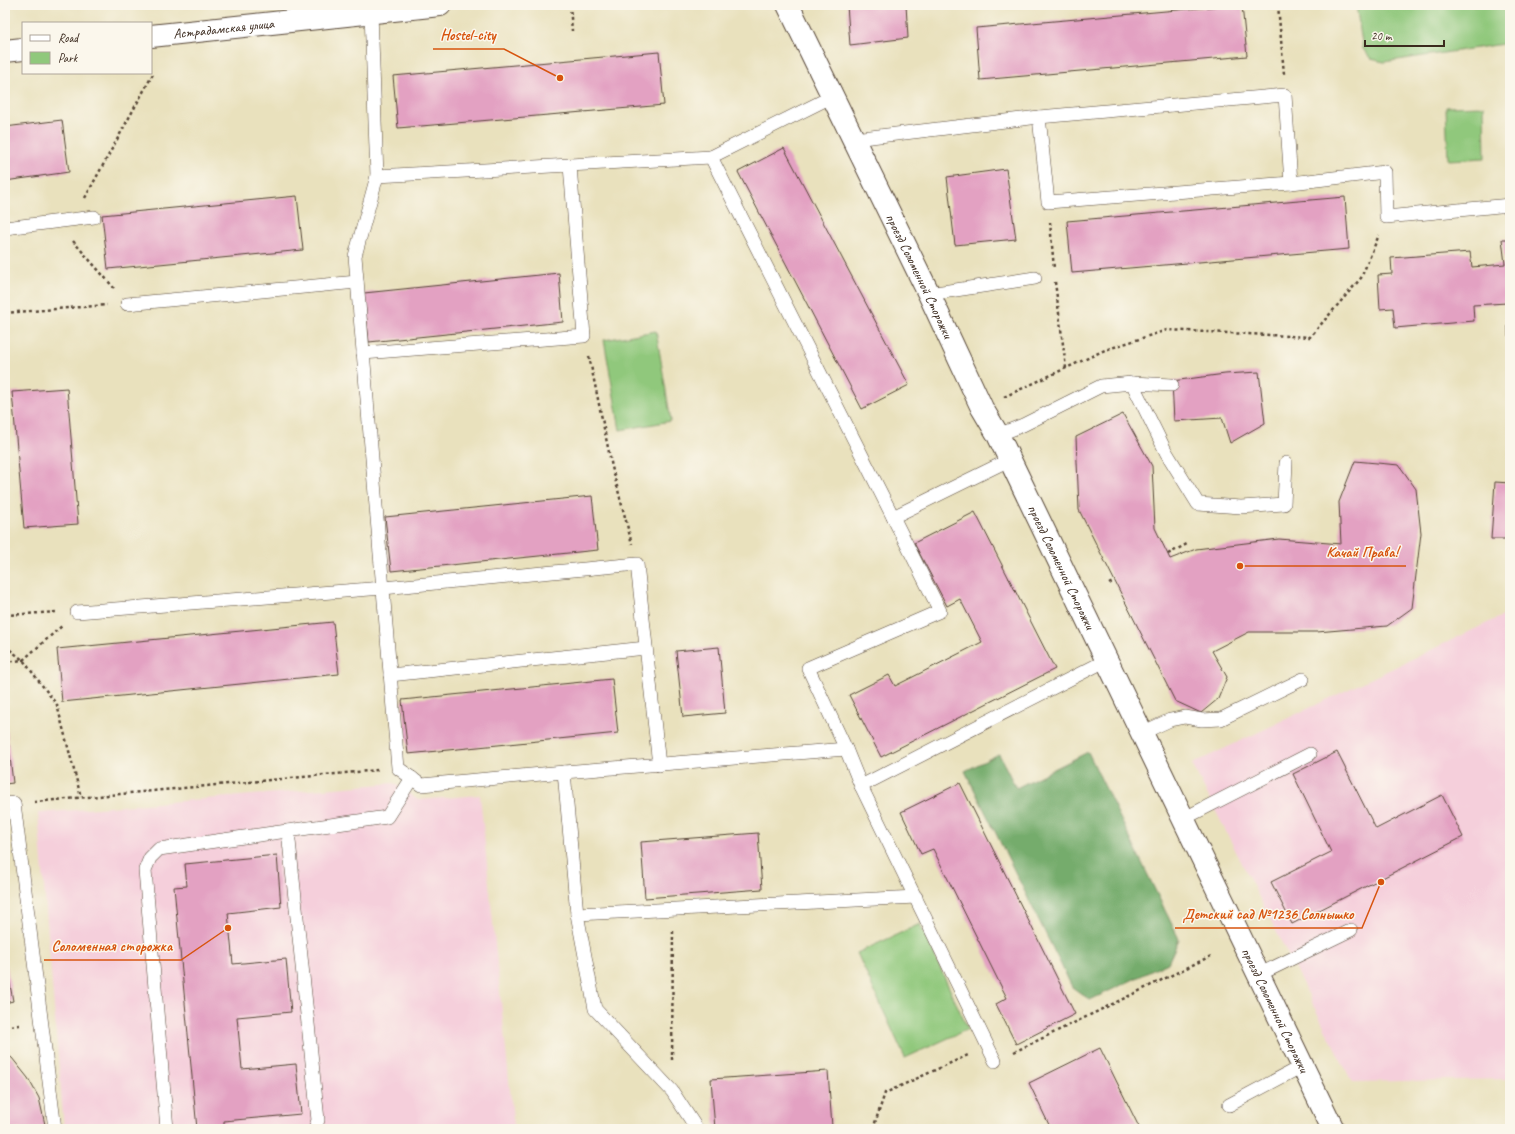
<svg xmlns="http://www.w3.org/2000/svg" width="1515" height="1134" font-family="Caveat,sans-serif">
	<rect width="100%" height="100%" fill="#fbf7ec"/>
	<filter id="ink" filterUnits="userSpaceOnUse"><feTurbulence type="fractalNoise" baseFrequency=".025" numOctaves="2"/><feDisplacementMap in="SourceGraphic" scale="8" xChannelSelector="R" yChannelSelector="G"/><feConvolveMatrix kernelMatrix="1 2 1 2 8 2 1 2 1" color-interpolation-filters="sRGB"/></filter>
	<filter id="wash" filterUnits="userSpaceOnUse"><feTurbulence type="fractalNoise" baseFrequency=".012" numOctaves="4" result="noise"/><feDisplacementMap in="SourceGraphic" scale="16" xChannelSelector="R" yChannelSelector="G"/><feGaussianBlur stdDeviation="0.9" result="paint"/><feColorMatrix in="noise" values="0 0 0 0 0 0 0 0 0 0 0 0 0 0 0 0 0 1.4 0 .05"/><feComposite in="paint" operator="in"/></filter>
	<g filter="url(#wash)">
		<rect width="100%" height="100%" fill="#e9e1bd"/>
		<g fill="#f5cfdb">
			<path d="M 1504,615 L 1510,733 L 1510,1079 L 1352,1082 L 1192,764 Z"/>
			<path d="M 394,783 L 418,800 L 480,795 L 514,1129 L 64,1129 L 38,813 Z"/>
		</g>
		<g fill="#90c87c" stroke="#66794d">
			<path d="M 1356,5 L 1510,5 L 1510,43 L 1384,62 L 1371,59 L 1363,49 Z"/>
			<path d="M 1484,106 L 1485,158 L 1448,160 L 1446,107 Z"/>
			<path d="M 656,331 L 671,421 L 620,430 L 604,340 Z"/>
			<path d="M 920,924 L 968,1029 L 905,1058 L 857,953 Z"/>
		</g>
		<path fill="#74ac6c" stroke="#586b45" d="M 1088,752 L 1179,939 L 1168,963 L 1090,1000 L 1072,987 L 965,771 L 999,754 L 1016,788 Z"/>
		<g id="blocks">
			<g fill="#e3a1c2">
				<path d="M 847,5 L 906,5 L 908,38 L 850,45 Z"/>
				<path d="M 1233,5 L 1242,5 L 1247,56 L 980,80 L 976,28 Z"/>
				<path d="M 659,52 L 664,105 L 398,128 L 393,76 Z"/>
				<path d="M 62,120 L 69,172 L 5,181 L 5,127 Z"/>
				<path d="M 784,148 L 909,385 L 862,409 L 738,172 Z"/>
				<path d="M 1006,169 L 1016,239 L 955,245 L 947,177 Z"/>
				<path d="M 297,196 L 303,250 L 108,269 L 102,215 Z"/>
				<path d="M 1345,197 L 1349,249 L 1072,273 L 1067,221 Z"/>
				<path d="M 1502,239 L 1510,239 L 1510,336 L 1508,336 L 1507,303 L 1473,305 L 1474,321 L 1395,328 L 1393,308 L 1380,309 L 1378,275 L 1392,274 L 1391,258 L 1470,252 L 1472,267 L 1505,264 Z"/>
				<path d="M 559,273 L 563,322 L 369,342 L 364,293 Z"/>
				<path d="M 1259,372 L 1265,423 L 1230,443 L 1222,418 L 1174,421 L 1172,381 L 1225,374 Z"/>
				<path d="M 67,388 L 78,524 L 24,528 L 12,392 Z"/>
				<path d="M 1123,414 L 1152,466 L 1155,528 L 1170,559 L 1196,549 L 1279,539 L 1341,544 L 1339,502 L 1355,461 L 1399,465 L 1416,489 L 1421,533 L 1412,608 L 1387,626 L 1317,632 L 1249,632 L 1212,651 L 1227,677 L 1218,699 L 1201,713 L 1175,701 L 1079,510 L 1076,437 Z"/>
				<path d="M 1495,482 L 1510,483 L 1510,539 L 1491,539 Z"/>
				<path d="M 592,496 L 598,550 L 391,571 L 385,517 Z"/>
				<path d="M 975,512 L 1055,669 L 881,757 L 849,695 L 889,675 L 895,686 L 982,642 L 960,599 L 947,606 L 914,543 Z"/>
				<path d="M 333,622 L 339,674 L 62,702 L 57,649 Z"/>
				<path d="M 719,647 L 725,713 L 683,717 L 676,651 Z"/>
				<path d="M 612,679 L 618,733 L 408,754 L 402,700 Z"/>
				<path d="M 7,731 L 13,783 L 5,784 L 5,732 Z"/>
				<path d="M 1337,752 L 1376,829 L 1442,795 L 1463,837 L 1292,924 L 1271,882 L 1331,852 L 1293,774 Z"/>
				<path d="M 960,783 L 1075,1014 L 1016,1044 L 996,1004 L 1007,998 L 997,978 L 933,849 L 921,854 L 901,812 Z"/>
				<path d="M 758,833 L 762,889 L 645,898 L 641,842 Z"/>
				<path d="M 277,855 L 281,907 L 228,913 L 233,964 L 286,959 L 291,1012 L 237,1017 L 242,1069 L 296,1064 L 301,1114 L 224,1121 L 224,1129 L 197,1129 L 174,887 L 187,886 L 185,864 Z"/>
				<path d="M 5,957 L 13,1001 L 5,1003 Z"/>
				<path d="M 1100,1048 L 1140,1129 L 1051,1129 L 1029,1083 Z"/>
				<path d="M 5,1053 L 12,1058 L 28,1078 L 39,1098 L 46,1129 L 5,1129 Z"/>
				<path d="M 828,1071 L 832,1127 L 808,1129 L 715,1129 L 711,1079 Z"/>
			</g>
		</g>
	</g>
	<g filter="url(#ink)">
		<use href="#blocks" fill-opacity="0" stroke="#554536" stroke-width="1"/>
		<g fill="none" stroke-linecap="round" stroke-linejoin="round">
			<g stroke="#554536" stroke-width="14">
				<g id="service">
					<path d="M 371,13 L 377,176 L 711,157"/>
					<path d="M 833,96 L 711,157 L 893,517"/>
					<path d="M 1039,117 L 1048,202 L 1291,183 L 1385,172 L 1386,217 L 1510,205"/>
					<path d="M 854,139 L 1039,117 L 1285,95 L 1291,183"/>
					<path d="M 377,176 L 355,256 L 398,768 L 421,785 L 564,772 L 846,749"/>
					<path d="M 5,228 L 94,217"/>
					<path d="M 929,294 L 1035,278"/>
					<path d="M 127,304 L 357,282"/>
					<path d="M 363,353 L 584,336 L 570,166"/>
					<path d="M 1132,383 L 1172,385"/>
					<path d="M 998,435 L 1023,425 L 1101,386 L 1132,383 L 1166,452 L 1198,504 L 1241,507 L 1284,504 L 1286,463"/>
					<path d="M 77,612 L 383,588 L 637,564 L 659,765"/>
					<path d="M 390,675 L 646,648"/>
					<path d="M 1142,733 L 1170,720 L 1185,717 L 1202,720 L 1221,719 L 1303,679"/>
					<path d="M 564,772 L 577,914 L 916,897"/>
					<path d="M 861,786 L 846,749 L 808,668 L 940,611 L 893,517 L 1009,460"/>
					<path d="M 5,804 L 14,803 L 55,1129"/>
					<path d="M 1183,819 L 1310,754"/>
					<path d="M 288,831 L 318,1120 L 315,1129"/>
					<path d="M 577,914 L 595,1009 L 672,1091 L 697,1129"/>
					<path d="M 1258,975 L 1351,930"/>
					<path d="M 995,1061 L 861,786 L 1107,660"/>
					<path d="M 1229,1105 L 1302,1066"/>
					<path d="M 167,1129 L 145,870 L 150,858 L 159,849 L 387,817 L 412,778"/>
				</g>
			</g>
			<g stroke="#554536" stroke-width="24">
				<g id="minor">
					<path id="s1" d="M 788,5 L 929,294 L 982,408 L 998,435 L 1333,1129"/>
					<path id="s2" d="M 151,36 L 440,5"/>
					<path d="M 5,51 L 23,49"/>
				</g>
			</g>
			<g stroke="#554536" stroke-width="2.5" stroke-dasharray="3 3" stroke-linecap="butt">
				<path d="M 570,5 L 572,31"/>
				<path d="M 1278,5 L 1284,74"/>
				<path d="M 85,198 L 153,74"/>
				<path d="M 1050,222 L 1054,269"/>
				<path d="M 73,241 L 114,288"/>
				<path d="M 1055,282 L 1066,368"/>
				<path d="M 5,313 L 107,305"/>
				<path d="M 589,356 L 612,467 L 632,544"/>
				<path d="M 1004,397 L 1105,350 L 1167,330 L 1310,337 L 1361,278 L 1379,235"/>
				<path d="M 1168,554 L 1187,544"/>
				<path d="M 1109,584 L 1114,581"/>
				<path d="M 5,615 L 58,612"/>
				<path d="M 5,646 L 23,660 L 57,705 L 81,797"/>
				<path d="M 5,662 L 23,660 L 63,625"/>
				<path d="M 34,802 L 378,770"/>
				<path d="M 5,1026 L 22,1025"/>
				<path d="M 1014,1052 L 1213,955"/>
				<path d="M 672,1060 L 673,929"/>
				<path d="M 873,1129 L 885,1093 L 970,1054"/>
			</g>
			<use href="#service" stroke="#fff" stroke-width="13"/>
			<use href="#minor" stroke="#fff" stroke-width="22"/>
		</g>
	</g>
	<g text-anchor="middle" stroke-width="3" stroke-linejoin="round" paint-order="stroke">
		<g font-size="14" fill="#3b2a1e" stroke="#fbf7ec">
			<text dy="5" stroke="none"><textPath href="#s2" startOffset="73">Астрадамская улица</textPath></text>
			<text dy="5" stroke="none"><textPath href="#s1" startOffset="301">проезд Соломенной Сторожки</textPath></text>
			<text dy="5" stroke="none"><textPath href="#s1" startOffset="625">проезд Соломенной Сторожки</textPath></text>
			<text dy="5" stroke="none"><textPath href="#s1" startOffset="1117">проезд Соломенной Сторожки</textPath></text>
		</g>
	</g>
	<path fill="none" stroke="#d7540e" stroke-width="1.5" d="M560 78L504 49H433M1240 566L1319 566H1406M1381 882L1362 928H1175M228 928L181 960H44"/>
	<g fill="#d7540e" stroke="#fbf7ec" stroke-width="1.5">
		<circle cx="560" cy="78" r="4"/>
		<circle cx="1240" cy="566" r="4"/>
		<circle cx="1381" cy="882" r="4"/>
		<circle cx="228" cy="928" r="4"/>
	</g>
	<g font-size="15" text-anchor="middle" font-weight="bold" fill="#d7540e" stroke="#fbf7ec" stroke-width="3" stroke-linejoin="round" paint-order="stroke">
		<text x="468" y="40">Hostel-city</text>
		<text x="1362" y="557">Качай Права!</text>
		<text x="1268" y="919">Детский сад №1236 Солнышко</text>
		<text x="112" y="951">Соломенная сторожка</text>
	</g>
	<rect width="1515" height="1134" fill="none" stroke="#fbf7ec" stroke-width="20"/>
	<rect x="22" y="22" width="130" height="52" fill="#fbf7ec" stroke="#aea59a"/>
	<rect x="30" y="35" width="20" height="6" fill="#ffffff" stroke="#aea59a"/>
	<text x="58" y="42" font-size="12" fill="#3b2a1e">Road</text>
	<rect x="30" y="52" width="20" height="12" fill="#90c87c" stroke="#aea59a"/>
	<text x="58" y="62" font-size="12" fill="#3b2a1e">Park</text>
	<path d="M1365 40v6h79v-6" fill="none" stroke="#3b2a1e" stroke-width="2"/>
	<text x="1371" y="40" font-size="12" fill="#3b2a1e" stroke="#fbf7ec" stroke-width="3" paint-order="stroke">20 m</text>
</svg>
